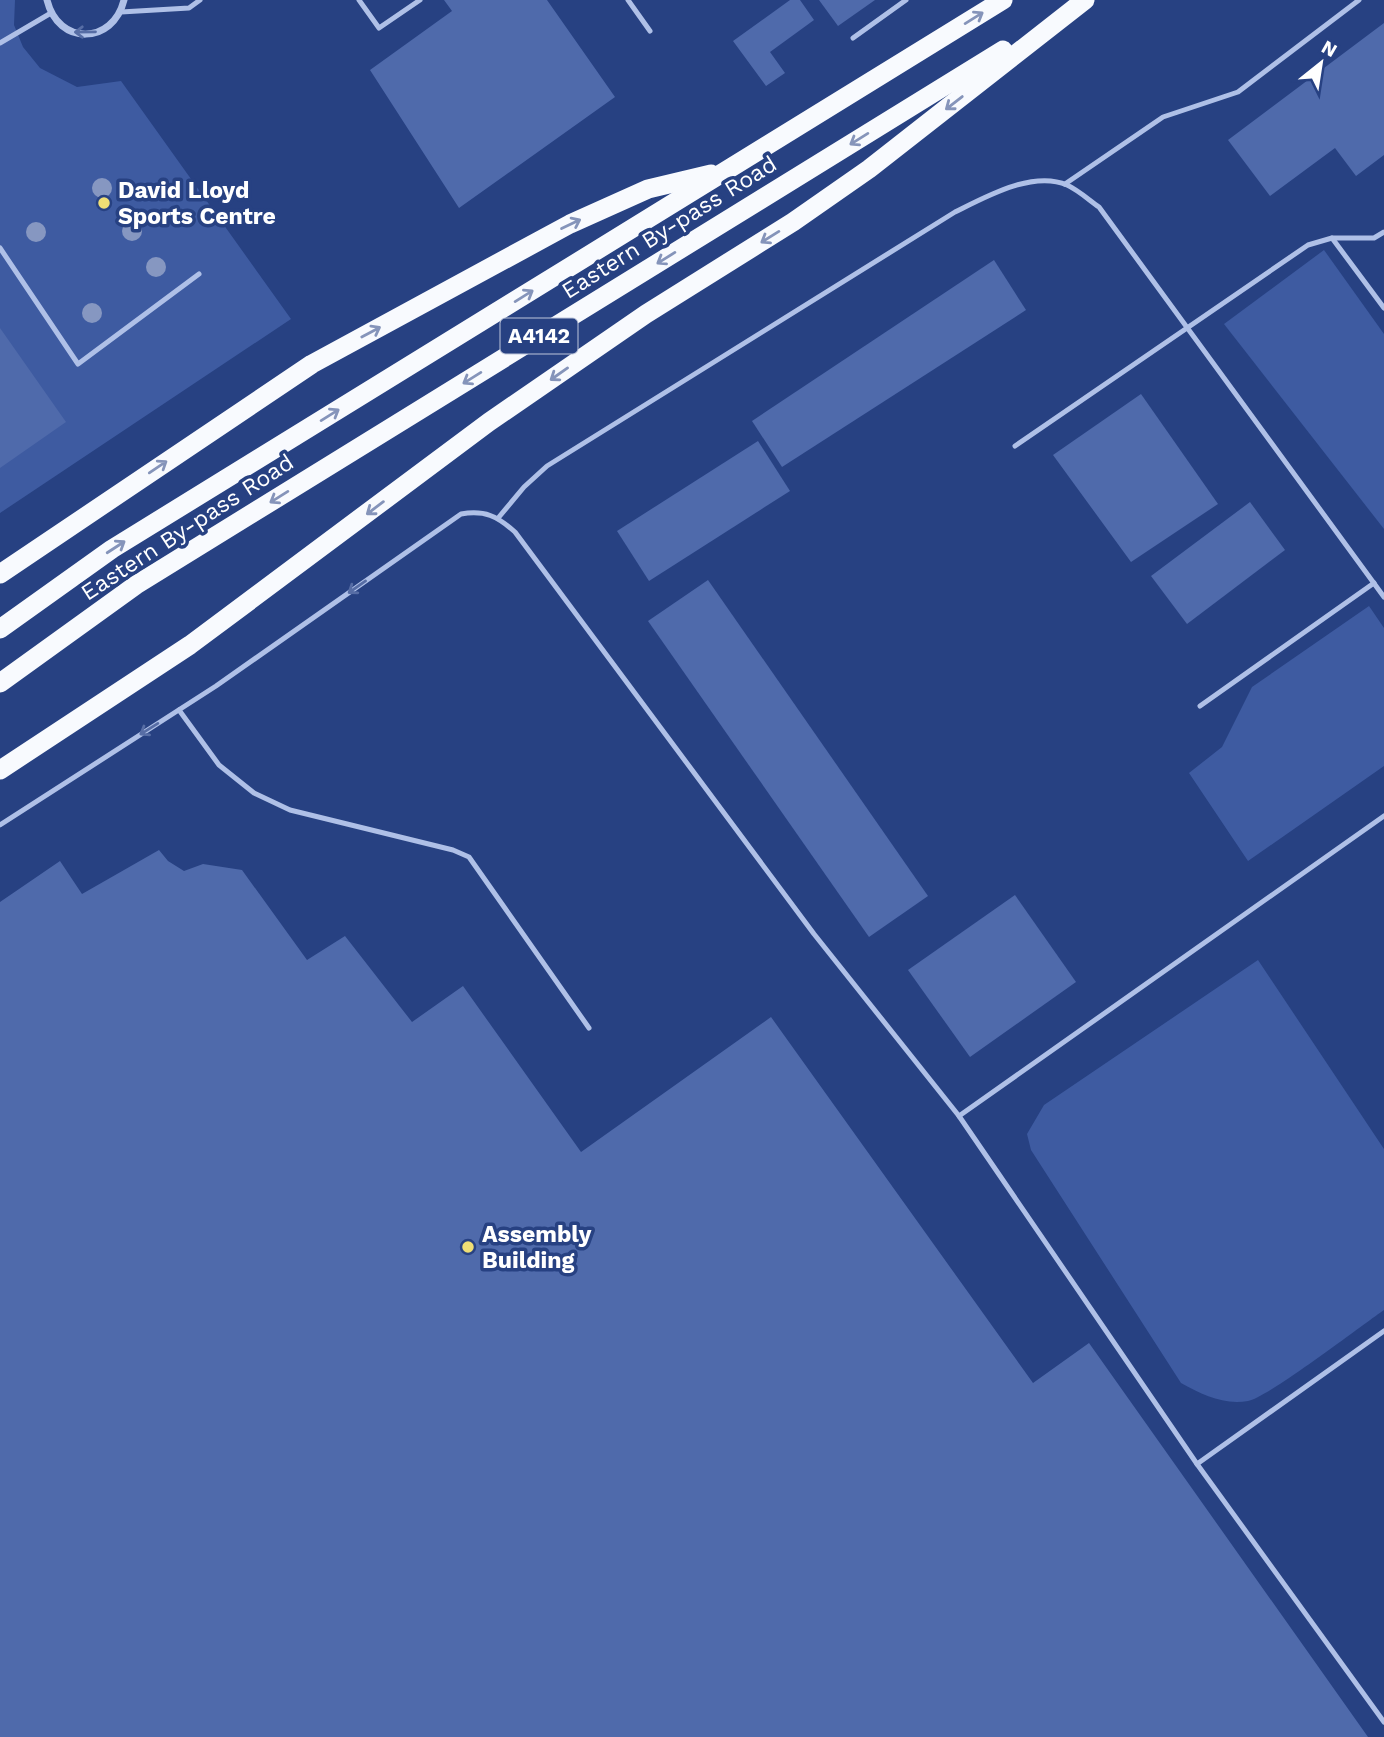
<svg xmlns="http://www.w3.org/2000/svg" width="1384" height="1737" font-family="'Work Sans',sans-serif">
	<rect width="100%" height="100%" fill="#274182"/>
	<g fill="#3e5ba1">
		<path d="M 0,0 L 15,0 L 14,25 L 23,47 L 40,68 L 77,87 L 121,81 L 291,319 L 0,513 Z"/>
		<path d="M 1324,250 L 1384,334 L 1384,529 L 1224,324 Z"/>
		<path d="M 1369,606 L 1384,628 L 1384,766 L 1248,861 L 1189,773 L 1222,747 L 1252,687 Z"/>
		<path d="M 1258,960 L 1384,1149 L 1384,1310 C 1361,1326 1267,1398 1248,1401 C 1223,1405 1203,1395 1181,1383 L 1031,1150 L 1027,1134 L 1044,1105 Z"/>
	</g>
	<g fill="#4f6aab">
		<path d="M 444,0 L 547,0 L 615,97 L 459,208 L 370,70 L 452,11 Z"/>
		<path d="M 790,0 L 800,0 L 814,20 L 770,52 L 785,73 L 766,86 L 733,41 Z"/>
		<path d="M 819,0 L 875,0 L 838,26 Z"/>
		<path d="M 1384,23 L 1384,155 L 1356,176 L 1335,148 L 1270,196 L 1228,140 Z"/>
		<path d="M 994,260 L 1026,310 L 782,467 L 752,421 Z"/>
		<path d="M 0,328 L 66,422 L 0,468 Z"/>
		<path d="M 1141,394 L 1218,504 L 1131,562 L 1053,455 Z"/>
		<path d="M 758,441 L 790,491 L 649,581 L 617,531 Z"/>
		<path d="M 1250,502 L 1285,550 L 1187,624 L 1151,576 Z"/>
		<path d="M 708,580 L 928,896 L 869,937 L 648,621 Z"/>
		<path d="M 159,850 L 168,861 L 184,871 L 203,864 L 242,870 L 307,960 L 345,936 L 412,1022 L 463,986 L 581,1152 L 771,1017 L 1033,1383 L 1089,1343 L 1368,1737 L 0,1737 L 0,902 L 60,861 L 82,894 Z"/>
		<path d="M 1015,895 L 1076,982 L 970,1057 L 908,970 Z"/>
	</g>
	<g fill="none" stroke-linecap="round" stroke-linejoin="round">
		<g stroke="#afc0e7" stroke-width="5">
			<path d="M 359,0 L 379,28 L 420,0"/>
			<path d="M 628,0 L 650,31"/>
			<path d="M 121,12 L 189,8 L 200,0"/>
			<path d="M 853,38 L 906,0"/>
			<path d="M 0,43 L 51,13"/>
			<path d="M 1065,184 L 1163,117 L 1238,92 L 1359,0"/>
			<path d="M 1332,238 L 1374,238 L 1384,232"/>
			<path d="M 0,248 L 78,364 L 199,274"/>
			<path d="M 1015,446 L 1308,245 L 1332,238 L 1384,308"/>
			<path d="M 499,517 L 524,487 L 547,466 L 955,212 C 985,197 1033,170 1067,185 C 1078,190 1089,200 1099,207 L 1384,597"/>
			<path d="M 1200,706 L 1374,583"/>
			<path d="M 179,710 L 219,765 L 254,793 L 290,810 L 453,850 L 469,857 L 589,1028"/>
			<path d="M 0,825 L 216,686 L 461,514 C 485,510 497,516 515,532 L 814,934 L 959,1116 L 1197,1464 L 1384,1722"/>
			<path d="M 959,1116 L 1384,816"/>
			<path d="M 1197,1464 L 1384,1331"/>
		</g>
		<path stroke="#afc0e7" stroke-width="7" d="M 47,0 C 58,46 113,45 124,0"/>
		<g stroke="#f8fafe" stroke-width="19">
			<path d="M 0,574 L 312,364 L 570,224 L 648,189 L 711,174"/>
			<path d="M 0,629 L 112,549 L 1003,0"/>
			<path d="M 0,683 L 136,585 L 1003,50"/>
			<path d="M 0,770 L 190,645 L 489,422 L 646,314 L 793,222 L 869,169 L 1085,0"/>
		</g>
	</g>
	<g fill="#8697c1">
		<circle cx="102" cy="188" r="10"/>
		<circle cx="132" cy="231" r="10"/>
		<circle cx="36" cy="232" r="10"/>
		<circle cx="156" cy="267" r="10"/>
		<circle cx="92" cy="313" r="10"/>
	</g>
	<defs><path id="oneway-shaft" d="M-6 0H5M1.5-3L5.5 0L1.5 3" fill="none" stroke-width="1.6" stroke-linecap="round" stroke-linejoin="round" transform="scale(1.75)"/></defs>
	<g stroke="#8594ba">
		<use href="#oneway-shaft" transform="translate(974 18) rotate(-32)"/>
		<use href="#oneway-shaft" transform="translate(954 103) rotate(142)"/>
		<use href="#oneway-shaft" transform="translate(859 139) rotate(148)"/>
		<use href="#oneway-shaft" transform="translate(571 224) rotate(-26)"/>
		<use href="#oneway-shaft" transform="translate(770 237) rotate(148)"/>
		<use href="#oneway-shaft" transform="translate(666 258) rotate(148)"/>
		<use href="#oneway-shaft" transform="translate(524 296) rotate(-32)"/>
		<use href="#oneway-shaft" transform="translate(371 332) rotate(-28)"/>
		<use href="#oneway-shaft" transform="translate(559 374) rotate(145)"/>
		<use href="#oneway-shaft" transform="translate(472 378) rotate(148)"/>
		<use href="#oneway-shaft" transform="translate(330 415) rotate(-32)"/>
		<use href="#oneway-shaft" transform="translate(158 467) rotate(-34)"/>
		<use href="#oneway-shaft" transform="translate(279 497) rotate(148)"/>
		<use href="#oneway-shaft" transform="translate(375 508) rotate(143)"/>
		<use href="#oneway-shaft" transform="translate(116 547) rotate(-33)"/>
	</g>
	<g stroke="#576da5">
		<use href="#oneway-shaft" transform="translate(85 32) rotate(179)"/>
		<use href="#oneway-shaft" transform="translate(357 587) rotate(145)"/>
		<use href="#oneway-shaft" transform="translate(149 729) rotate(148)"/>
	</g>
	<g fill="#efde75" stroke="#274182" stroke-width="2.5">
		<circle cx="104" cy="203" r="7"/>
		<circle cx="468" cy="1247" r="7"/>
	</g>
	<g text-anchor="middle" stroke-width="7" stroke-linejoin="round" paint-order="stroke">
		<rect fill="#274182" stroke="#bec6da" stroke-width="2" x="500.5" y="318.5" width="77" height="35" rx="5"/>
		<g font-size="21" font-weight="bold" fill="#fff">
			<text x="539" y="343">A4142</text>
		</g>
		<g font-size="23" font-weight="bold" fill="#fff" stroke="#274182" text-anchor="start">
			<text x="118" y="198">David Lloyd<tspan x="118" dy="26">Sports Centre</tspan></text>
			<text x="482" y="1242">Assembly<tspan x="482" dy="26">Building</tspan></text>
		</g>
		<g font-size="23" fill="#fff" stroke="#274182">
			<text transform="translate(669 227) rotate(-32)" y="8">Eastern By-pass Road</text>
			<text transform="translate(187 527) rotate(-33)" y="8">Eastern By-pass Road</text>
		</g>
	</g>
	<g transform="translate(1321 63) rotate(30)" stroke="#274182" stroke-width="5" paint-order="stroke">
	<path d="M0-5L12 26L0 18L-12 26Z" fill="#ffffff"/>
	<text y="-10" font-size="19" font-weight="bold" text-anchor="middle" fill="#ffffff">N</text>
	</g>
</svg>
